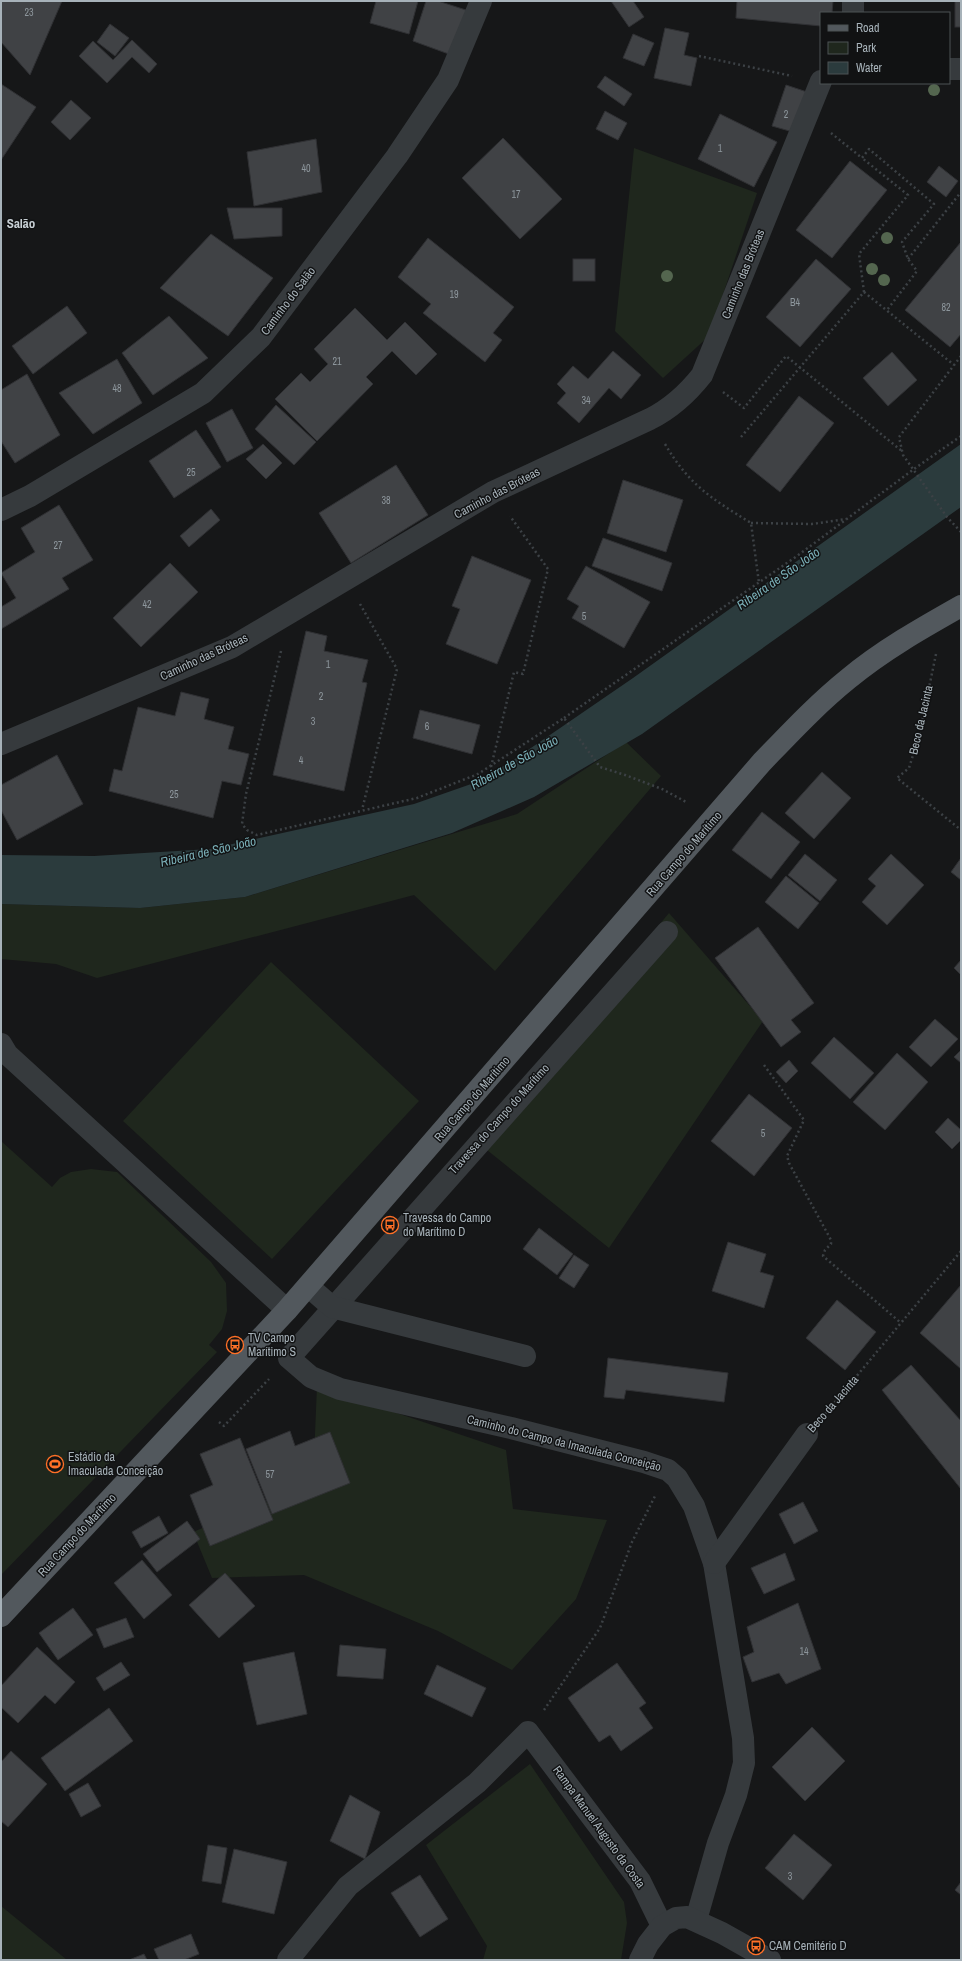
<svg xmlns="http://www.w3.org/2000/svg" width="962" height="1961" font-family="'Archivo Narrow',sans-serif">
	<rect width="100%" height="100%" fill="#161718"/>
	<g fill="#1f271d">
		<path d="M 634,148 L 757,193 L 709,336 L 663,378 L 615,331 Z"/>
		<path d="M 626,742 L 661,776 L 495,971 L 414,895 L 97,978 L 56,964 L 1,959 L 1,904 L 140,908 L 245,897 L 517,814 Z"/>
		<path d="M 669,913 L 763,1021 L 609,1248 L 477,1142 Z"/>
		<path d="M 271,962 L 419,1101 L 272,1259 L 123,1121 Z"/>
		<path d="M 1,1141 L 52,1187 L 60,1178 L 71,1172 L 91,1169 L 117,1172 L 211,1262 L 226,1283 L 227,1311 L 222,1329 L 209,1345 L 217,1352 L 1,1575 Z"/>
		<path d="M 317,1386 L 506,1450 L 513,1509 L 607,1520 L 576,1599 L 512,1670 L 438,1631 L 304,1575 L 212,1578 L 193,1532 L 313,1482 Z"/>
		<path d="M 530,1764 L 624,1902 L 627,1923 L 621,1960 L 483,1960 L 487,1946 L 426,1845 Z"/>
		<path d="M 1,1906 L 67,1960 L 1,1960 Z"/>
	</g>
	<path fill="#2b3b3d" d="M 961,444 L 961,507 L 642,734 L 534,797 L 452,833 L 245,897 L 140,908 L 1,904 L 1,855 L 94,856 L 210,849 L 414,804 L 474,783 L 512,761 L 633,678 Z"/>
	<g fill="#404245" stroke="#303134">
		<path d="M 1,1 L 62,1 L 30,75 L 1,42 Z"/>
		<path d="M 376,1 L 418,1 L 409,34 L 370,23 Z"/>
		<path d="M 426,1 L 438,1 L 472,12 L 457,57 L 413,41 Z"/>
		<path d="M 611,1 L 633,1 L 644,17 L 629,27 Z"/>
		<path d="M 737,1 L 833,1 L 832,13 L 821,13 L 821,26 L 736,18 Z"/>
		<rect x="955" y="1" width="6" height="26"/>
		<path d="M 110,24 L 129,38 L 115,56 L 97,42 Z"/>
		<path d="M 665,28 L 689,33 L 684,55 L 697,58 L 691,86 L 654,78 Z"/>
		<path d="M 633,34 L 654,43 L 644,66 L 623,58 Z"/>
		<path d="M 132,40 L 157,64 L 149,73 L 132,57 L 107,83 L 79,56 L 93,41 L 113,60 Z"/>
		<path d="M 605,76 L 632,94 L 624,106 L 597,87 Z"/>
		<path d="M 1,84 L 36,107 L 1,160 Z"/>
		<path d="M 786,85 L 807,92 L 793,132 L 772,126 Z"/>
		<path d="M 71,100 L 91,118 L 70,140 L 51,122 Z"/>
		<path d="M 605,111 L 627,123 L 618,140 L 596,129 Z"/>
		<path d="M 720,114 L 777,142 L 754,187 L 698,159 Z"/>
		<path d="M 503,138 L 562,199 L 520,239 L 462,178 Z"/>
		<path d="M 316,139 L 322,192 L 254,206 L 247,152 Z"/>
		<path d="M 850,161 L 887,190 L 832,258 L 796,230 Z"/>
		<path d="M 939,166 L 958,181 L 946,197 L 927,182 Z"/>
		<path d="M 227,208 L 282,208 L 282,236 L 234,239 Z"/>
		<path d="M 211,234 L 273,278 L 228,336 L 160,288 Z"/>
		<path d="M 428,238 L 514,307 L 493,333 L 502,340 L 485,362 L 423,313 L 431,304 L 398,277 Z"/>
		<path d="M 961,242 L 961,334 L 950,347 L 905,310 Z"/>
		<rect x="573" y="259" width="22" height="22"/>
		<path d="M 816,259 L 851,289 L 800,347 L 766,317 Z"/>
		<path d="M 67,306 L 87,333 L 33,374 L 12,346 Z"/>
		<path d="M 355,308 L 387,340 L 405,322 L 437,354 L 416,375 L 392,351 L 366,377 L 373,384 L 317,441 L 275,399 L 301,373 L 310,382 L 328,364 L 314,349 Z"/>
		<path d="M 169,316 L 208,358 L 153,395 L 122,353 Z"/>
		<path d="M 613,351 L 641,375 L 621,399 L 609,388 L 579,423 L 557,403 L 566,393 L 557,384 L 573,366 L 588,379 Z"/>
		<path d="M 892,352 L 917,380 L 888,406 L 863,378 Z"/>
		<path d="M 117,359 L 142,403 L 93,434 L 59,393 Z"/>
		<path d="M 27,374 L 60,435 L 15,463 L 1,441 L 1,390 Z"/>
		<path d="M 799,396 L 834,423 L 780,492 L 746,465 Z"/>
		<path d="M 276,405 L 316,442 L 294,465 L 255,429 Z"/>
		<path d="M 232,409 L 253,448 L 227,462 L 206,423 Z"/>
		<path d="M 196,430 L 221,467 L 174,498 L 149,461 Z"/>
		<path d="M 263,444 L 282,463 L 266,479 L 246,459 Z"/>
		<path d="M 396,465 L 428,515 L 351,563 L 319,513 Z"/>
		<path d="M 623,480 L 683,500 L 666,552 L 607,533 Z"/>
		<path d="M 59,505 L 93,560 L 62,578 L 69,589 L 1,629 L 1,607 L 16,598 L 1,573 L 35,552 L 21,528 Z"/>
		<path d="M 211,509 L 220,520 L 189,547 L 180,536 Z"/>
		<path d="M 603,538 L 672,563 L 662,591 L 592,566 Z"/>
		<path d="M 472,556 L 531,580 L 497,664 L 446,644 L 460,609 L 452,606 Z"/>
		<path d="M 170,563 L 198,592 L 141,647 L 113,618 Z"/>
		<path d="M 586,566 L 650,602 L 624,648 L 572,618 L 579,606 L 567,599 Z"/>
		<path d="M 306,631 L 327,636 L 324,651 L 368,660 L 362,682 L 367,683 L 344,791 L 273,775 Z"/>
		<path d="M 181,692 L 209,699 L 204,719 L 234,727 L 228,749 L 249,754 L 241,785 L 222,781 L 213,818 L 109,791 L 114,769 L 122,771 L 138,707 L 175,716 Z"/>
		<path d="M 420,710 L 480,725 L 472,754 L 413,738 Z"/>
		<path d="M 57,755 L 83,804 L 17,840 L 1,810 L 1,785 Z"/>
		<path d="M 822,772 L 851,798 L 814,839 L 785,813 Z"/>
		<path d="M 762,812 L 800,842 L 771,879 L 732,850 Z"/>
		<path d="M 805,854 L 837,880 L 820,901 L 788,875 Z"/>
		<path d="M 891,854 L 924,885 L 887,925 L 862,902 L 876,886 L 868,879 Z"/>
		<path d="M 961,858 L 961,880 L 951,872 Z"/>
		<path d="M 786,876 L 819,903 L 798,929 L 765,902 Z"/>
		<path d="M 758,927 L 814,1003 L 791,1020 L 801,1032 L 781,1047 L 715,958 Z"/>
		<path d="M 961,960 L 961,975 L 954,968 Z"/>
		<path d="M 935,1019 L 958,1039 L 931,1067 L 909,1047 Z"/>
		<path d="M 834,1037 L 874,1073 L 850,1099 L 811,1063 Z"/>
		<path d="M 961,1050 L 961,1063 L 954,1057 Z"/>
		<path d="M 897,1053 L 928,1082 L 885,1130 L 853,1102 Z"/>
		<path d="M 789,1060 L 798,1071 L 786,1083 L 776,1072 Z"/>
		<path d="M 749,1094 L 792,1128 L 754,1176 L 711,1141 Z"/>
		<path d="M 948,1118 L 961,1130 L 961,1140 L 952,1149 L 935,1132 Z"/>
		<path d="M 539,1228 L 573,1254 L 557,1275 L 523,1249 Z"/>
		<path d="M 728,1242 L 766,1254 L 760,1272 L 774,1276 L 764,1308 L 712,1291 Z"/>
		<path d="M 574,1255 L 589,1265 L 574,1288 L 559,1278 Z"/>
		<path d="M 961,1285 L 961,1369 L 920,1333 Z"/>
		<path d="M 837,1300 L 876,1332 L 845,1370 L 806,1338 Z"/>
		<path d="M 608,1358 L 728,1373 L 724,1402 L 626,1390 L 624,1399 L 604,1397 Z"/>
		<path d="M 911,1365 L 961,1421 L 961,1489 L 882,1390 Z"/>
		<path d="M 290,1431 L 295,1446 L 330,1432 L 350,1483 L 272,1514 L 246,1449 Z"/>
		<path d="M 240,1438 L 273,1520 L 210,1546 L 190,1495 L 213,1485 L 200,1454 Z"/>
		<path d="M 803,1502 L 818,1531 L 794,1544 L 779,1514 Z"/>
		<path d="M 159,1516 L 168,1533 L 141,1548 L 132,1532 Z"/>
		<path d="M 187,1521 L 200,1539 L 157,1572 L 143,1554 Z"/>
		<path d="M 785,1553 L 795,1580 L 764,1594 L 751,1568 Z"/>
		<path d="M 142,1560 L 172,1595 L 144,1619 L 114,1583 Z"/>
		<path d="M 225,1573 L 255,1606 L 219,1638 L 189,1605 Z"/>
		<path d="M 798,1603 L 821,1669 L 786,1684 L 779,1673 L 752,1682 L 743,1657 L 754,1652 L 747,1627 Z"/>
		<path d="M 73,1608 L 93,1635 L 58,1660 L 39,1633 Z"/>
		<path d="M 126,1618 L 134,1637 L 104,1648 L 96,1629 Z"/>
		<path d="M 340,1645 L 386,1649 L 383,1679 L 337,1676 Z"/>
		<path d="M 37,1647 L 75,1682 L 55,1704 L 45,1695 L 18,1723 L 1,1707 L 1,1686 Z"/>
		<path d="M 294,1652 L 307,1714 L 257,1725 L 243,1663 Z"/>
		<path d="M 121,1662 L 130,1675 L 104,1691 L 96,1678 Z"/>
		<path d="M 617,1663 L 646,1703 L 639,1708 L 653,1728 L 621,1751 L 610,1735 L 599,1742 L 568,1698 Z"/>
		<path d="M 437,1665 L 486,1688 L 472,1717 L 424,1694 Z"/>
		<path d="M 109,1708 L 133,1741 L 65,1791 L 41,1758 Z"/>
		<path d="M 812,1727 L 845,1761 L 805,1801 L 772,1767 Z"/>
		<path d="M 11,1751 L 47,1784 L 8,1827 L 1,1821 L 1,1762 Z"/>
		<path d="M 88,1783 L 101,1806 L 81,1817 L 69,1794 Z"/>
		<path d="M 350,1795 L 380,1812 L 365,1859 L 330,1841 Z"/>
		<path d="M 794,1834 L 832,1865 L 803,1900 L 765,1868 Z"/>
		<path d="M 208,1845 L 227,1848 L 221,1884 L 202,1881 Z"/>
		<path d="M 234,1849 L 287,1862 L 274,1914 L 222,1902 Z"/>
		<path d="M 420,1875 L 448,1919 L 420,1937 L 391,1893 Z"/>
		<path d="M 961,1882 L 961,1895 L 955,1890 Z"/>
		<path d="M 191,1934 L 199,1954 L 184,1960 L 159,1960 L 154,1949 Z"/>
		<path d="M 144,1954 L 147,1960 L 129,1960 Z"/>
	</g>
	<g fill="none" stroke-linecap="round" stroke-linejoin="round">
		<g stroke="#3c4145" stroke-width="2.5" stroke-dasharray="2 3" stroke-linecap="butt">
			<path d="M 699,56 L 792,76"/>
			<path d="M 831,133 L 862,158 L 869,149 L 934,204 L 902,242 L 908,259 L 917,271 L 887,310"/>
			<path d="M 908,259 L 961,192"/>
			<path d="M 864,292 L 954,365"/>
			<path d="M 961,356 L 899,437 L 903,455 L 947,517 L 961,532"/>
			<path d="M 723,392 L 744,408 L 786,356 L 903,452"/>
			<path d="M 741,437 L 864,292 L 859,254 L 908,195 L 862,158"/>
			<path d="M 665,444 C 689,485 712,499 751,523 L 759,583"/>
			<path d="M 751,523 L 812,524 L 846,519"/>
			<path d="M 360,604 L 397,669 L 362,810"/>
			<path d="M 281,651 L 246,794 L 242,824 L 247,830 L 257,835 L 417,798 L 478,774 L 564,718 L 600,767 L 625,775 L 662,789 L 688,803"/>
			<path d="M 936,654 L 919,736 L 909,768 L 897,778 L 961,830"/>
			<path d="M 564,718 L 797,556 L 914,469 L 961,436"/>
			<path d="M 491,767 L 514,672 L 523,674 L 548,569 L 510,516"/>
			<path d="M 764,1065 L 804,1120 L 787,1156 L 789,1163 L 831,1240 L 831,1244 L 825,1250 L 823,1256 L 901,1323"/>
			<path d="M 825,1414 L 961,1251"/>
			<path d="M 219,1422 L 224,1426 L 269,1379"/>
			<path d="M 544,1710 L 600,1628 L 632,1542 L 655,1496"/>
		</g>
		<g stroke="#363a3d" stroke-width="22">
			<path d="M 853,1 L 853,13"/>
			<path d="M 949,69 L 961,69"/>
			<path d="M 1,510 L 30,496 L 203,393 L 261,337 L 397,156 L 448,80 L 481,1"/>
			<path d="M 1,744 L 232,647 L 493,492 L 650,419 C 672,408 687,394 702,375 L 821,81"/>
			<path d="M 667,932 L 289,1358 L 311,1377 L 340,1389 L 511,1428 L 644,1462 L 668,1470 L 677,1478 L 694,1506 L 714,1563 L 743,1738 L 744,1763 L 736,1795 L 718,1843 L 696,1920"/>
			<path d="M 1,1044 L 7,1054 L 287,1310"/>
			<path d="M 308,1286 L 332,1307 L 525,1356"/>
			<path d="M 714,1563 L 807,1434"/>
			<path d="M 288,1960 L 348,1886 L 477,1783 L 528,1732 L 640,1881 L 662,1926"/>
			<path d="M 640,1960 L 648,1944 L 662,1926 L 676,1918 L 687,1917 L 722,1933 L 770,1960"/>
		</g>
		<path stroke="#52585d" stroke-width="22" d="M 1,1616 L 287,1310 L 762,762 C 790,733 817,704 848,679 C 883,650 922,628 961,606"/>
	</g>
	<g fill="#54664f">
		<circle cx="934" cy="90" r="6"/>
		<circle cx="887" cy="238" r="6"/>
		<circle cx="872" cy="269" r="6"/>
		<circle cx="667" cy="276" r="6"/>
		<circle cx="884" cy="280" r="6"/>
	</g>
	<defs>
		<g id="bus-ring" transform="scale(0.9)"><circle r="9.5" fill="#111213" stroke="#ff7027" stroke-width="1.5"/><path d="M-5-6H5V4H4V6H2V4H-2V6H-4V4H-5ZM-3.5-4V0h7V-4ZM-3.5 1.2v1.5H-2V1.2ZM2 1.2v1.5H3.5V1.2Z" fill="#ff7027"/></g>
		<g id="stadium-ring" transform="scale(0.9)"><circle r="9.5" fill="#111213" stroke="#ff7027" stroke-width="1.5"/><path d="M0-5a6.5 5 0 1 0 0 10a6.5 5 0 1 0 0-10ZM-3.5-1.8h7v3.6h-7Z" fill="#ff7027"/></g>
	</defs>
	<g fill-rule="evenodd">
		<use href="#bus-ring" x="390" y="1225"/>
		<use href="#bus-ring" x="235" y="1345"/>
		<use href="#stadium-ring" x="55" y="1464"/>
		<use href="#bus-ring" x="756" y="1946"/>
	</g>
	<g text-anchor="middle" stroke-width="3" stroke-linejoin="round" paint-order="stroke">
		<g font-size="10" fill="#8d969c">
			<text x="29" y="16">23</text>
			<text x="786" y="118">2</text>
			<text x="720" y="152">1</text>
			<text x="306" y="172">40</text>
			<text x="516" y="198">17</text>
			<text x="454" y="298">19</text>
			<text x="795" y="306">B4</text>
			<text x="946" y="311">82</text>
			<text x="337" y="365">21</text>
			<text x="117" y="392">48</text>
			<text x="586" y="404">34</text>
			<text x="191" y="476">25</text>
			<text x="386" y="504">38</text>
			<text x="58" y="549">27</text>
			<text x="147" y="608">42</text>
			<text x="584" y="620">5</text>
			<text x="328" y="668">1</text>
			<text x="321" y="700">2</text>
			<text x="313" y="725">3</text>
			<text x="427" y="730">6</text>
			<text x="301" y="764">4</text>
			<text x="174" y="798">25</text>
			<text x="763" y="1137">5</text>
			<text x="270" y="1478">57</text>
			<text x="804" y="1655">14</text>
			<text x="790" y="1880">3</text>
		</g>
		<g font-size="12" fill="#a7b2b9" stroke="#111213">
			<text transform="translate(743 274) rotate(-68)" y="4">Caminho das Bróteas</text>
			<text transform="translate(288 301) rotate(-53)" y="4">Caminho do Salão</text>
			<text transform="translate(497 493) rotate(-28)" y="4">Caminho das Bróteas</text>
			<text transform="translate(204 657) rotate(-25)" y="4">Caminho das Bróteas</text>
			<text transform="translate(921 720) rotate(-77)" y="4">Beco da Jacinta</text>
			<text transform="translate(684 854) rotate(-49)" y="4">Rua Campo do Marítimo</text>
			<text transform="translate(472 1099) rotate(-49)" y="4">Rua Campo do Marítimo</text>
			<text transform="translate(499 1119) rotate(-48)" y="4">Travessa do Campo do Marítimo</text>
			<text transform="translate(833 1404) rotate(-49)" y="4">Beco da Jacinta</text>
			<text transform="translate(564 1443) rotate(14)" y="4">Caminho do Campo da Imaculada Conceição</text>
			<text transform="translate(77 1535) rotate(-47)" y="4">Rua Campo do Marítimo</text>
			<text transform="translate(599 1827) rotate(54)" y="4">Rampa Manuel Augusto da Costa</text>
		</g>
		<g font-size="12" fill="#a7b2b9" stroke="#111213" text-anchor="start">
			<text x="403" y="1222">Travessa do Campo<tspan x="403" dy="14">do Marítimo D</tspan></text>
			<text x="248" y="1342">TV Campo<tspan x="248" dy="14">Marítimo S</tspan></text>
			<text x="68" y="1461">Estádio da<tspan x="68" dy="14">Imaculada Conceição</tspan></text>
			<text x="769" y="1950">CAM Cemitério D</text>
		</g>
		<g font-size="13" font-weight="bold" fill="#c8d0d5" stroke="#111213">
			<text x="21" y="228">Salão</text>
		</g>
		<g font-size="13" font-style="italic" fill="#7aafb7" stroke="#111213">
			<text transform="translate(778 578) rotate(-35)" y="5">Ribeira de São João</text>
			<text transform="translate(514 762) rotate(-29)" y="5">Ribeira de São João</text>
			<text transform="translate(208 851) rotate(-13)" y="5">Ribeira de São João</text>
		</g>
	</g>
	<rect width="962" height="1961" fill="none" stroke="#a7b2b9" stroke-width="4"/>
	<rect x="820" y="12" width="130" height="72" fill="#111213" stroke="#4d5255"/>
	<rect x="828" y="25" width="20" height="6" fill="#52585d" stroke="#4d5255"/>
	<text x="856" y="32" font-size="12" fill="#a7b2b9">Road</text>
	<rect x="828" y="42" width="20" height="12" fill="#1f271d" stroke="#4d5255"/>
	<text x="856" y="52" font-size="12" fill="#a7b2b9">Park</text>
	<rect x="828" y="62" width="20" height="12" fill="#2b3b3d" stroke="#4d5255"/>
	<text x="856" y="72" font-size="12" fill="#a7b2b9">Water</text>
</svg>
